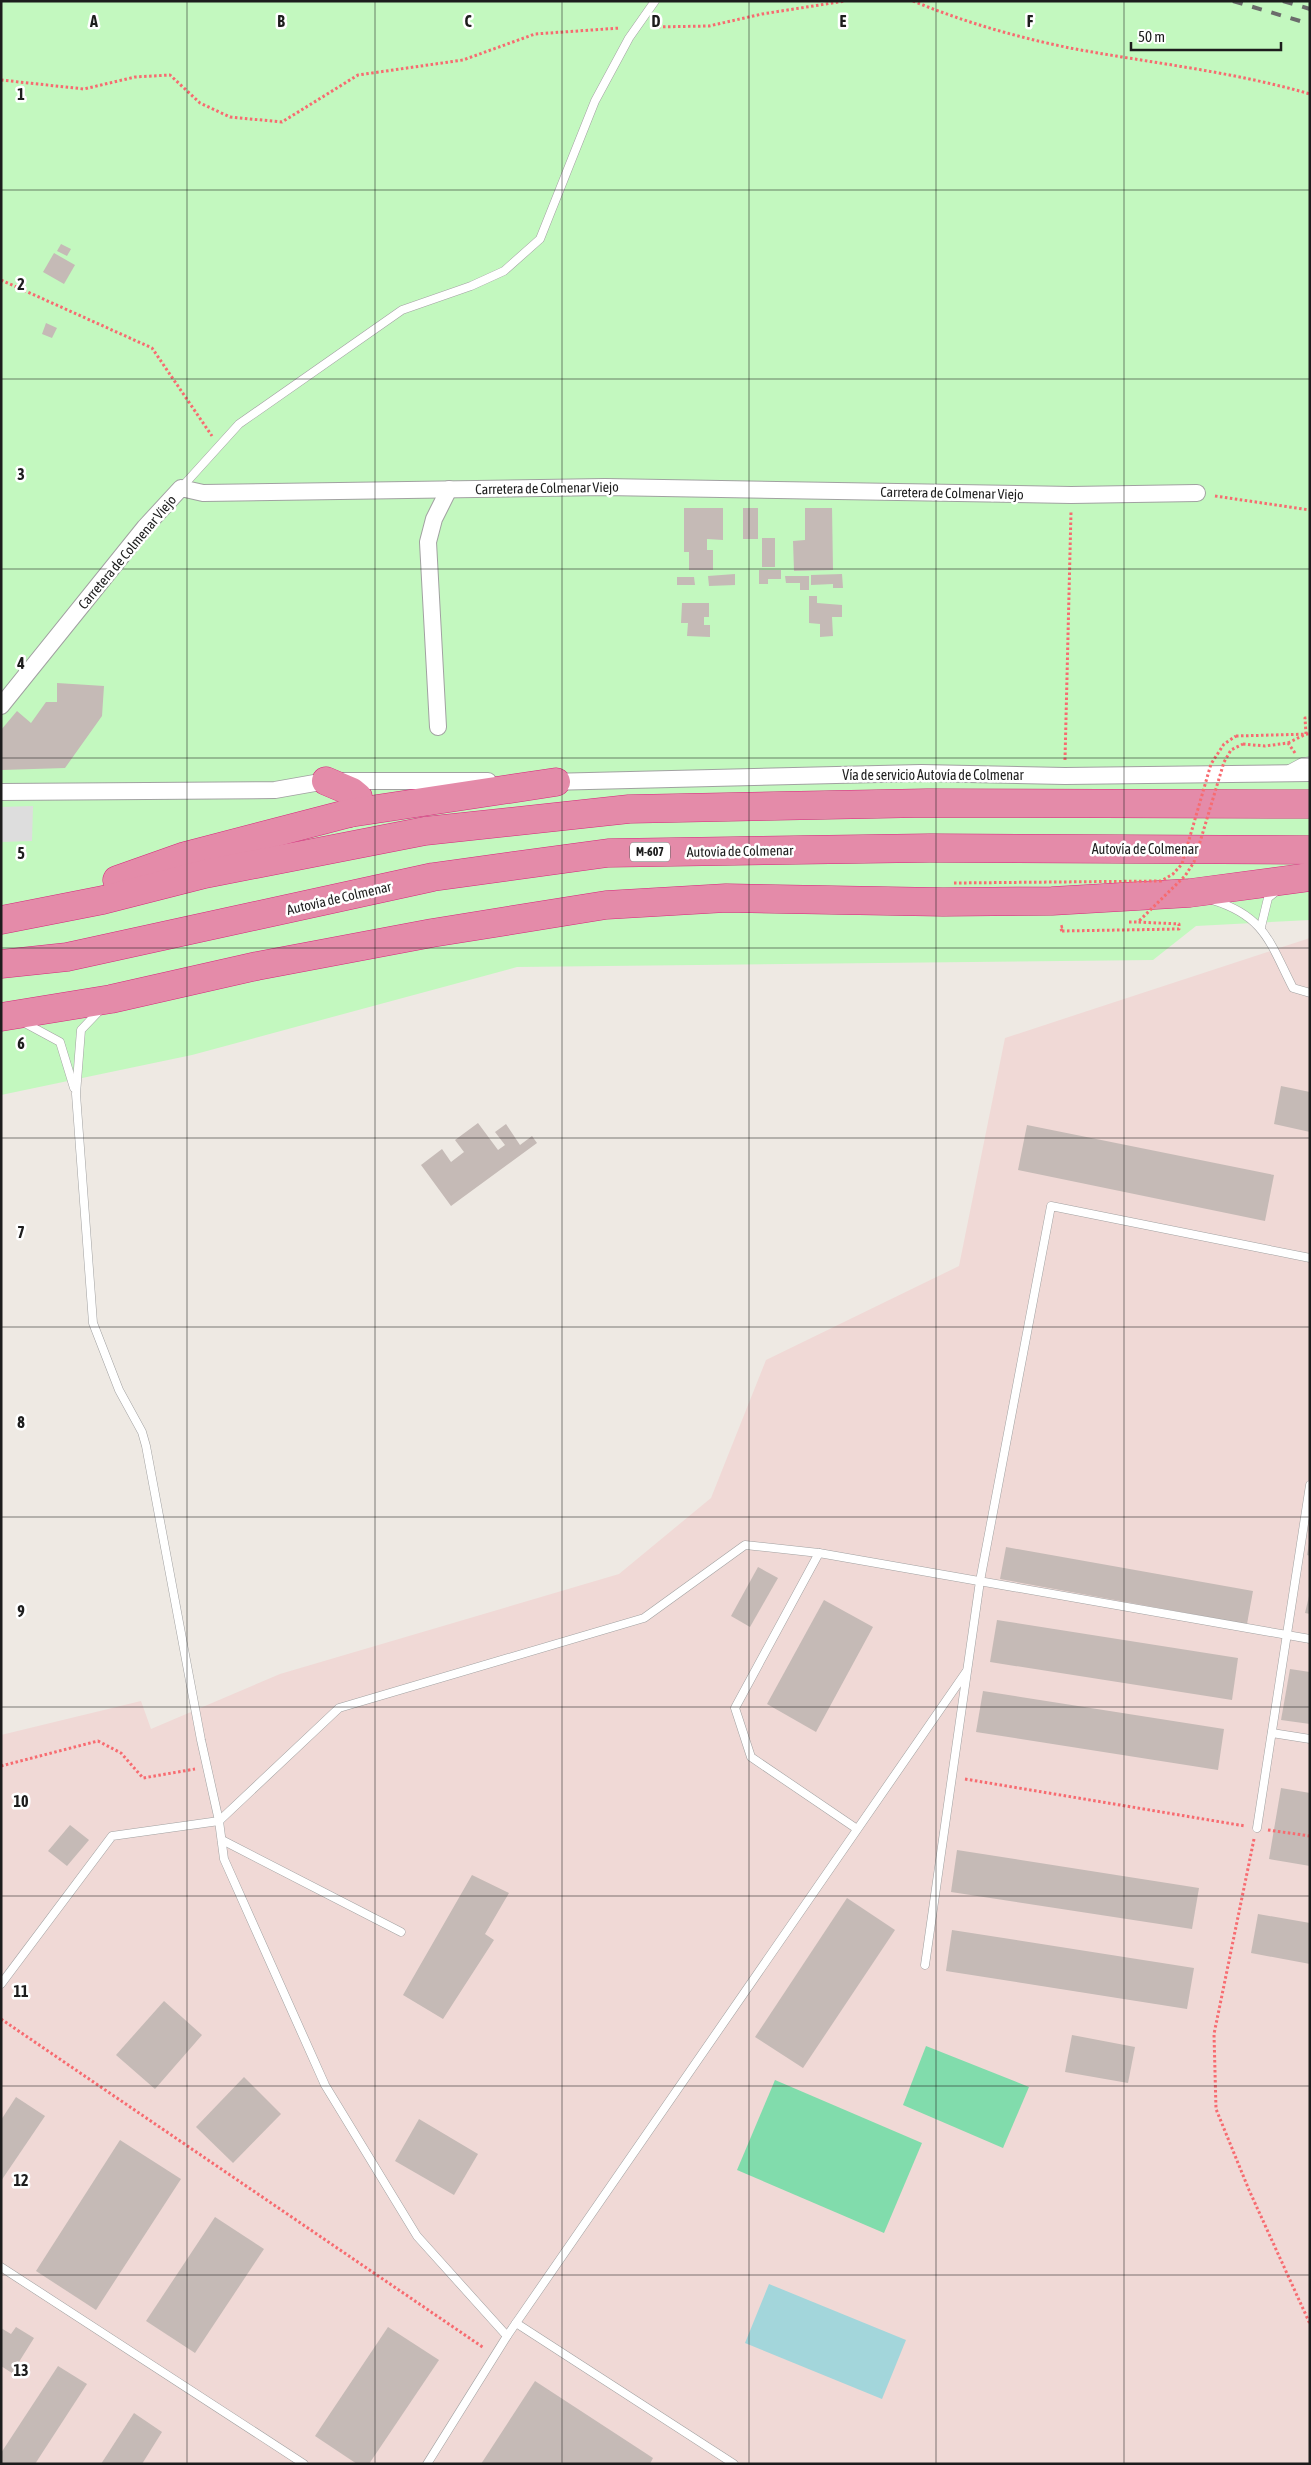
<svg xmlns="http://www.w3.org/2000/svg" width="1311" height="2465" font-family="'Asap Condensed',sans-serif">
	<rect width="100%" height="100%" fill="#eee9e3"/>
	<path fill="#f0d9d6" d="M 1310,938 L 1310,2464 L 1,2464 L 1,1735 L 141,1701 L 151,1729 L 280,1674 L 619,1574 L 711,1498 L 766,1360 L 959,1266 L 1005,1038 Z"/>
	<path fill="#c3f8bf" d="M 1,1 L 1310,1 L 1310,920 L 1196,926 L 1153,960 L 517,967 L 192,1055 L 1,1095 Z"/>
	<g fill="#81dcac">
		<path d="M 926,2046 L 1029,2087 L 1003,2148 L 903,2105 Z"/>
		<path d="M 775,2080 L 922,2143 L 884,2233 L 737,2170 Z"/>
	</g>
	<path fill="#ddd" d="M 33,806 L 32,841 L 1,842 L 1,807 Z"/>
	<path fill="#a3d6db" d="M 769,2284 L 906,2340 L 882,2399 L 745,2343 Z"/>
	<g fill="#c5bab6">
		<path d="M 61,244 L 71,249 L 67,256 L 57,251 Z"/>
		<path d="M 54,253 L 75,265 L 64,284 L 43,272 Z"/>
		<path d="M 46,323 L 57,328 L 52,338 L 42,334 Z"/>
		<path d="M 684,508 L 723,508 L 723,540 L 707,539 L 707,550 L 713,550 L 713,570 L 689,570 L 689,552 L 684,552 Z"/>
		<rect x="743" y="508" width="15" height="31"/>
		<path d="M 805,508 L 832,508 L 833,570 L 794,571 L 793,541 L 805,540 Z"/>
		<rect x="762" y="538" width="13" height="29"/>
		<path d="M 759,570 L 781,570 L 781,579 L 768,579 L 768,584 L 759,584 Z"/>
		<path d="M 735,574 L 735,585 L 709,586 L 708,576 Z"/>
		<path d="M 842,574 L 843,588 L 833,588 L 833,584 L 811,585 L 811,575 Z"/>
		<path d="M 785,576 L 809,576 L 809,590 L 800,590 L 800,583 L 786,583 Z"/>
		<path d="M 677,577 L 694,577 L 695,585 L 677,585 Z"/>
		<path d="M 809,596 L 817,596 L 817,603 L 842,605 L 842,617 L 832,617 L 833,636 L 820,637 L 820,624 L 809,623 Z"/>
		<path d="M 682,603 L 709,603 L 709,617 L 704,617 L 704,625 L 710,625 L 710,637 L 687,636 L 688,623 L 681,623 Z"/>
		<path d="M 57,683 L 104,686 L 102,716 L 65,768 L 2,770 L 1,730 L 17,711 L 31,723 L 46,702 L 57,702 Z"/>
		<path d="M 1281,1086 L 1310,1092 L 1310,1132 L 1274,1124 Z"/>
		<path d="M 478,1123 L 498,1150 L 505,1145 L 495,1132 L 506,1124 L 520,1145 L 532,1136 L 537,1143 L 451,1206 L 421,1165 L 442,1149 L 451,1162 L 464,1152 L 455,1140 Z"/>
		<path d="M 1027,1125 L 1274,1175 L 1265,1221 L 1018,1170 Z"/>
		<path d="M 1309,1543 L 1310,1543 L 1310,1556 L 1307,1555 Z"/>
		<path d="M 1006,1547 L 1253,1591 L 1247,1624 L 1000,1579 Z"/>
		<path d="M 758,1567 L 778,1578 L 750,1627 L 731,1616 Z"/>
		<path d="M 1309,1596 L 1310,1596 L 1310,1614 L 1305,1613 Z"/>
		<path d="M 824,1600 L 873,1627 L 816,1732 L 767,1704 Z"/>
		<path d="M 997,1620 L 1238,1658 L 1232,1700 L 990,1662 Z"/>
		<path d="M 1290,1669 L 1310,1672 L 1310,1724 L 1281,1720 Z"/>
		<path d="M 983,1691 L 1224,1729 L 1218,1770 L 976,1732 Z"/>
		<path d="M 1281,1788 L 1310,1793 L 1310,1866 L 1269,1859 Z"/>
		<path d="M 70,1825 L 89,1840 L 67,1866 L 48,1851 Z"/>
		<path d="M 957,1850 L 1199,1888 L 1192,1929 L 951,1892 Z"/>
		<path d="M 472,1875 L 509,1893 L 485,1934 L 494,1940 L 443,2019 L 403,1995 Z"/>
		<path d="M 847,1898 L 895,1930 L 803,2068 L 755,2037 Z"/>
		<path d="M 1258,1914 L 1310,1923 L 1310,1964 L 1251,1953 Z"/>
		<path d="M 952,1930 L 1194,1968 L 1187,2009 L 946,1971 Z"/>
		<path d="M 164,2001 L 202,2035 L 155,2089 L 116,2055 Z"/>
		<path d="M 1072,2035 L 1135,2047 L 1128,2083 L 1065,2072 Z"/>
		<path d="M 244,2077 L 281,2114 L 233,2163 L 196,2127 Z"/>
		<path d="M 16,2097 L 45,2116 L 1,2181 L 1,2120 Z"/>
		<path d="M 419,2119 L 478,2154 L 454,2195 L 395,2161 Z"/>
		<path d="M 120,2140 L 181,2179 L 96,2310 L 36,2271 Z"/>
		<path d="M 215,2217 L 264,2249 L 195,2353 L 146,2321 Z"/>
		<path d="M 16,2327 L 34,2338 L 12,2373 L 1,2366 L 1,2328 L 11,2334 Z"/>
		<path d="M 388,2327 L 439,2360 L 369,2464 L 357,2464 L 315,2436 Z"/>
		<path d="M 58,2366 L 87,2384 L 35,2464 L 1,2464 L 1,2453 Z"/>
		<path d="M 535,2381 L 653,2458 L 650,2464 L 481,2464 Z"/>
		<path d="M 134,2413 L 162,2432 L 142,2464 L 101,2464 Z"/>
	</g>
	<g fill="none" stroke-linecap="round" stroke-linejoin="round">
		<g stroke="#a1a1a1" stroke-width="9">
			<g id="lane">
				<path d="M 181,488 L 239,424 L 402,310 L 471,286 L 504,271 L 540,239 L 595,101 L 629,38 L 655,1"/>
				<path d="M 1289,769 L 1302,762 L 1310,761"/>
				<path d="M 1212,900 C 1265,916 1270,943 1293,988 L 1310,993"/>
				<path d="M 1261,927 L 1268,898 L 1278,890"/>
				<path d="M 101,1009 L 81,1030 L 76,1094 L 93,1323 L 119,1390 L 142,1432 L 146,1446 L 201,1740 L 219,1821 L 224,1859 L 325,2085 L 417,2236 L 507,2336"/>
				<path d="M 23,1022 L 60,1042 L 74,1088"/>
				<path d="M 819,1553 L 735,1708 L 751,1757 L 857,1829"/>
				<path d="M 1272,1733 L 1310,1739"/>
				<path d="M 1257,1828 L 1310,1485"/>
				<path d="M 222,1840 L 401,1932"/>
				<path d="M 925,1965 L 980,1581 L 1051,1206 L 1310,1258"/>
				<path d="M 1,1984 L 112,1836 L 219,1821 L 339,1708 L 644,1618 L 745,1545 L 819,1553 L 1310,1639"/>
				<path d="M 1,2267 L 304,2464"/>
				<path d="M 516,2323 L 734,2464"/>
				<path d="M 427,2464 L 507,2336 L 966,1672"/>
			</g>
		</g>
		<g stroke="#a1a1a1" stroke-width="18">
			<g id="street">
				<path d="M 1,706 L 145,527 L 181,488 L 203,493 L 605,487 L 1071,495 L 1197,493"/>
				<path d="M 438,727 L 428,542 L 434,519 L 449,489"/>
				<path d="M 548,782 L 921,773 L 1065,776 L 1310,773"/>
				<path d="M 1,792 L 275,790 L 326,781 L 488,781"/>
			</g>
		</g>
		<g stroke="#d5277b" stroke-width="29">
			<g id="highway">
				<path d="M 326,781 L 352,792 L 358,797 L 358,801 L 350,813"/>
				<path d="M 117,880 L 185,856 L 350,813 L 556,782"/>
				<path d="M 1,920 L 103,900 L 205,874 L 425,831 L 629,809 L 927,803 L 1310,804"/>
				<path d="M 1,964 L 67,957 L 433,877 L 608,853 L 930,848 L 1310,850"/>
				<path d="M 1,1017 L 111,999 L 257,966 L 432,933 L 606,905 L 726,898 L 943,902 L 1052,901 L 1190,893 L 1310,877"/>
			</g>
		</g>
		<g stroke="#f76b70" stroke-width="3" stroke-dasharray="2.5 2.5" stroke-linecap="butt">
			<path d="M 913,1 C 964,22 1016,37 1070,48 C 1150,63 1231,71 1310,94"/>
			<path d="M 653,27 L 709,26 L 762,14 L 845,1"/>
			<path d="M 1,80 L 84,89 L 135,77 L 170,75 L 200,103 L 230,117 L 282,122 L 358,75 L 463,60 L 535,34 L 620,28"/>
			<path d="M 1,280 L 152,348 L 212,436"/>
			<path d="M 1215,496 L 1310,510"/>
			<path d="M 1236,736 L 1310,734"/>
			<path d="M 1288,743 L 1306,734 L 1305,718 L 1310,718"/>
			<path d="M 1243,744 L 1265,746 L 1288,743 L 1295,753"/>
			<path d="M 1065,760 L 1071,511"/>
			<path d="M 1129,922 L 1138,922"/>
			<path d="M 1062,931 L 1060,927 L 1064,926"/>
			<path d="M 1,1766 L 98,1741 L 121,1753 L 143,1778 L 195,1769"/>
			<path d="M 965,1779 L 1245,1826"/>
			<path d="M 1268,1830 L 1310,1836"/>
			<path d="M 1254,1839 L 1214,2034 L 1216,2109 L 1249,2190 L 1310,2324"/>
			<path d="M 1,2019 L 484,2348"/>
		</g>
		<use href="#lane" stroke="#fff" stroke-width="8"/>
		<use href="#street" stroke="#fff" stroke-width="16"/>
		<use href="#highway" stroke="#e48ba9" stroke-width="28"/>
		<g stroke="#6b6b6b" stroke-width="4" stroke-dasharray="10 10" stroke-linecap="butt">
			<path d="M 1233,1 L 1310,24"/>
			<path d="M 1283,1 L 1310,9"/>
		</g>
		<g stroke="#f76b70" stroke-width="3" stroke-dasharray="2.5 2.5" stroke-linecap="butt">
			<path d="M 954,883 L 1161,881 L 1173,874 L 1182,864 L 1211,764 L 1224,744 L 1236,736"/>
			<path d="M 1062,931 L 1179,929 L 1179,924 L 1138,922 L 1185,876 L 1194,862 L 1224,762 L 1231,750 L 1243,744"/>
		</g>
	</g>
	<path fill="none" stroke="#1d1d1d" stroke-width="1" stroke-opacity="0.55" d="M 187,1 L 187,2464M 375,1 L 375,2464M 562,1 L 562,2464M 749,1 L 749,2464M 936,1 L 936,2464M 1124,1 L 1124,2464M 1,190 L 1310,190M 1,379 L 1310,379M 1,569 L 1310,569M 1,758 L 1310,758M 1,948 L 1310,948M 1,1138 L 1310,1138M 1,1327 L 1310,1327M 1,1517 L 1310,1517M 1,1707 L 1310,1707M 1,1896 L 1310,1896M 1,2086 L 1310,2086M 1,2275 L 1310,2275"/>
	<g text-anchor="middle" stroke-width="5" stroke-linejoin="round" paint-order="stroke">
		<rect fill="#fff" stroke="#616161" stroke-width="1" x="630" y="842.5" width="40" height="19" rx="4"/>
		<g font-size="12" font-weight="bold" fill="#1d1d1d">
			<text x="650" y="856">M-607</text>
		</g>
		<g font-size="14" fill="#1d1d1d" stroke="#fff">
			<text transform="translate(547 488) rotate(-1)" y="5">Carretera de Colmenar Viejo</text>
			<text transform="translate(952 493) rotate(1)" y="5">Carretera de Colmenar Viejo</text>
			<text transform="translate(127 552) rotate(-50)" y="5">Carretera de Colmenar Viejo</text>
			<text x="933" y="780">Vía de servicio Autovía de Colmenar</text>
			<text x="1145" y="854">Autovía de Colmenar</text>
			<text transform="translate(740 851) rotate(-1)" y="5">Autovía de Colmenar</text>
			<text transform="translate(339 898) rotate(-13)" y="5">Autovía de Colmenar</text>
		</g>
	</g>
	<g font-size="16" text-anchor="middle" font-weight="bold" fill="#1d1d1d" stroke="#fff" stroke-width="5" stroke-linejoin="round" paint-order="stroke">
		<text x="94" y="27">A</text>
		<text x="281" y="27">B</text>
		<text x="468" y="27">C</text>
		<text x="656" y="27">D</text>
		<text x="843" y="27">E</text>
		<text x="1030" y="27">F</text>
		<text x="21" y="100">1</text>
		<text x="21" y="290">2</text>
		<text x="21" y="480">3</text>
		<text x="21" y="669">4</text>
		<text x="21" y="859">5</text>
		<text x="21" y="1049">6</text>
		<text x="21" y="1238">7</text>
		<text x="21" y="1428">8</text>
		<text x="21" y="1617">9</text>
		<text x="21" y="1807">10</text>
		<text x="21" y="1997">11</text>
		<text x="21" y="2186">12</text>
		<text x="21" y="2376">13</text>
	</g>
	<rect width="1311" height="2465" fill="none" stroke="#1d1d1d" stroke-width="5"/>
	<path d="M1131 42v8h150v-8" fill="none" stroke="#1d1d1d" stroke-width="2.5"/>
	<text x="1138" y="42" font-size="15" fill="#1d1d1d" stroke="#ffffff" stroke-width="4" paint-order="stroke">50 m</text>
</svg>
